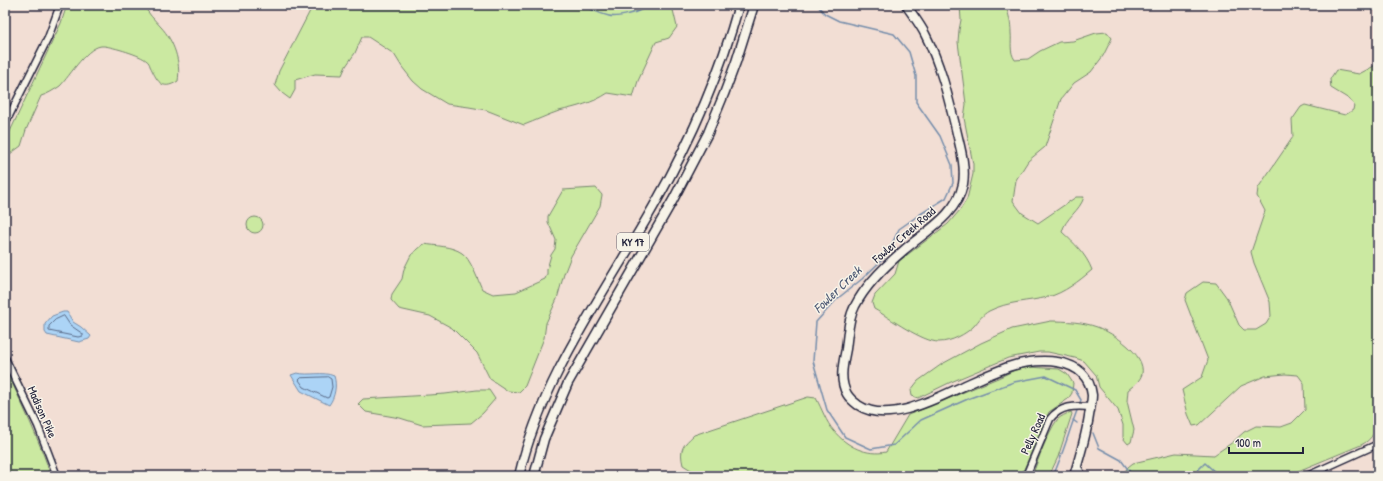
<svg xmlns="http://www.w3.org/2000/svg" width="1383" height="481" font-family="'Patrick Hand',sans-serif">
	<rect width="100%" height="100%" fill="#f2ded4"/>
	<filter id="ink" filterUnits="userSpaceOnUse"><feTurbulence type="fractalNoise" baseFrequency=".025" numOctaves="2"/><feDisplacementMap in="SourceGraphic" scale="8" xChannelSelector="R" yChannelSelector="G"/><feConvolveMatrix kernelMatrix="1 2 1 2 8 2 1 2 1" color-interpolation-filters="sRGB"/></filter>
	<g filter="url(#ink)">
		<g fill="#cbe9a1" stroke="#76866e">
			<path d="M 67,5 L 144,5 C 148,14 154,19 161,27 C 174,41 181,62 178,81 C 161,92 157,80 150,66 C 150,65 148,61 147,61 C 141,55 113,47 104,46 C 88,44 70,76 60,86 C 54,90 48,94 41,96 L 26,130 L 21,146 L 10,154 L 5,152 L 6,140 L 61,23 Z"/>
			<path d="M 311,5 L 668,5 L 673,10 L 677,27 L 669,38 L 656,42 L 638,81 L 633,97 L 608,93 C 593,103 576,107 559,111 C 547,115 535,121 524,125 L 486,110 L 469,107 L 447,104 L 422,89 L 413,81 L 402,67 L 394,54 L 368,37 L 362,37 L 355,53 L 346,66 L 342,75 L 315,74 L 295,80 L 295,90 L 290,99 L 282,93 L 275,85 L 279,71 L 310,11 Z"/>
			<path d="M 960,5 L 1005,5 C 1009,14 1011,23 1011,33 C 1012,43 1009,51 1015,60 L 1028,59 L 1040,51 L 1059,42 L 1073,41 L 1096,33 L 1107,32 L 1112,38 L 1103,56 L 1091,72 L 1074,83 L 1061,99 L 1045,147 L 1028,161 L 1016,180 L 1013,201 L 1022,213 L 1038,223 L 1076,197 L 1084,197 C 1080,211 1065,218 1062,232 C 1074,243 1086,254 1092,270 C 1079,281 1064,293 1048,297 C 1027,302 1009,301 989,311 C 982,315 979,320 974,326 C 966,334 951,342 939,342 C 922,342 890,318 874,309 L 872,303 L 875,295 L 895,274 L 899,261 L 948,224 L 960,210 L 967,199 L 973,174 L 973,164 L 964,118 L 966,104 L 958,42 L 959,30 L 961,20 Z"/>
			<path d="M 1378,57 L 1378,423 C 1374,434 1371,440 1361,445 L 1286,476 L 1122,476 L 1128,467 L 1133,463 L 1176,453 L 1214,455 L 1233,442 L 1244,432 L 1256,426 L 1281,427 L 1292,423 L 1305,410 L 1304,383 L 1298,375 L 1285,374 L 1265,376 L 1241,386 L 1199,425 L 1193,426 L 1188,414 L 1182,390 L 1202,377 L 1208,360 L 1185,300 L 1187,293 L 1203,282 L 1216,283 L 1227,298 L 1239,325 L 1244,330 L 1256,330 L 1266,324 L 1271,316 L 1270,302 L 1254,263 L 1251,252 L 1265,211 L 1257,196 L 1258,188 L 1293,137 L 1292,120 L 1301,107 L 1305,105 L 1345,115 L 1353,110 L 1354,105 L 1349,99 L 1331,88 L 1330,79 L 1336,70 L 1359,74 L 1374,66 Z"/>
			<path d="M 596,188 L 602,195 L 600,206 L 571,256 L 564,274 L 557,299 L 546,323 L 544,338 L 525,386 L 519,392 L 508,391 L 490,379 L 477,353 L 452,328 L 430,316 L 399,309 L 391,300 L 392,294 L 402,279 L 404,269 L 411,255 L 424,244 C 436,246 452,246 462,253 C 470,258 478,280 482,289 L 493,294 L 516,292 L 545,279 L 547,274 L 547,269 L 551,255 L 555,249 L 556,240 L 548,222 L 548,216 L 563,190 Z"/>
			<circle cx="255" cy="225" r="8"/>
			<path d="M 1051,321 C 1066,321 1083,322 1097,327 C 1113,333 1146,354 1142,374 C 1140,381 1133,386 1128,390 L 1127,401 L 1134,430 L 1131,442 L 1128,444 L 1123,438 L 1123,425 L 1118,410 L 1099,387 L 1096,375 L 1084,361 L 1075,358 L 1048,352 L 1039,352 L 1008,358 L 951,382 L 918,398 L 912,396 L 911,390 L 918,381 L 942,364 L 981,343 L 1012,329 Z"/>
			<path d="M 1029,367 L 1059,369 L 1067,374 L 1073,383 L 1072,393 L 1068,399 L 1049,412 L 1021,476 L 709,476 L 691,470 L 683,465 C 679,449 683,445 694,435 L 808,397 L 816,398 C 822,409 826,422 834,431 C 847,447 867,456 886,452 L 908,415 L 998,378 L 1015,370 Z"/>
			<path d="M 5,368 C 22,404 39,439 51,476 L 5,476 Z"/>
			<path d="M 477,390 L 489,390 L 495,399 L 483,413 L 471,423 L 422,425 L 400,418 L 366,412 L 358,404 L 363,399 L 445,394 Z"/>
			<path d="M 1071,412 L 1072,414 L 1058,457 L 1049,476 L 1032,476 C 1039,458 1046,436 1057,420 C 1061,416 1066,414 1071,412 Z"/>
		</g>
		<g fill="#acd4f6" stroke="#758dab">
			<path d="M 63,312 L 67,312 L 73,322 L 81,327 L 91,336 L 89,339 L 79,342 L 47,335 L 45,332 L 45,324 L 52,316 Z"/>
			<path d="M 297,373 C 309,376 323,371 334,376 C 337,385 335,397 329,405 L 301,391 L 291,375 Z"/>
		</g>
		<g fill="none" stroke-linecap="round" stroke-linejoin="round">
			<g stroke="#596986" stroke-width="1">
				<path d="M 64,316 L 70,325 L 83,334 L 83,336 L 78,337 L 49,331 L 49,326 L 55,320 Z"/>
				<path d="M 328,377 L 331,379 L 332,387 L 329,397 L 327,398 L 304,387 L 299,380 L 301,378 Z"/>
			</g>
			<g stroke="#758dab" stroke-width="1.5">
				<path d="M 582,5 C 591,9 600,14 609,16 C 617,18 643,12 648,5"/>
				<path d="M 817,5 L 825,14 L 839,21 L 894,34 L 909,52 L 916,76 L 916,102 L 940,136 L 952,165 L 953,183 L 946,198 L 919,215 L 899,229 L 886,256 L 862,279 L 837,299 L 816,322 L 813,361 L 827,410 L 845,437 L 871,449 L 894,445 L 921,420 L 970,398 L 1014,382 L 1046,376 L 1075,390 L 1081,400 L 1079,405"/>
				<path d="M 1073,420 L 1077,423"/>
				<path d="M 1093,433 L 1099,448 L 1121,460 L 1133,476"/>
				<path d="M 1053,476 C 1063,454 1069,431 1078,408"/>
				<path d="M 1188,476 L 1195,473 L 1205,463 L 1216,473"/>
			</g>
			<g stroke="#22223b" stroke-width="9">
				<g id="minor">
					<path d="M 5,124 L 48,38 L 60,5"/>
					<path d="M 5,358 L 38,426 L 57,476"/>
					<path d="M 1077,466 L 1083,476"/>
					<path d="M 1026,476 L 1050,419 C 1061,405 1075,406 1091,407"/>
					<path d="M 1307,476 L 1378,444"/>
				</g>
			</g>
			<g stroke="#22223b" stroke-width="11">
				<g id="major">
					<path d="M 906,5 C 912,14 920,24 925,34 C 940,63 948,96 956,129 C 960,147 966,165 963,184 C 957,215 926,231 904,250 C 885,266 866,284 855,306 C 848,319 848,335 846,349 C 843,364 839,380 847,394 C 850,399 854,402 858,405 C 889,426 941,396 970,383 C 983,377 995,372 1008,367 C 1036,358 1087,354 1092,395 C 1092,402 1090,409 1089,416 C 1086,436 1080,456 1074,476"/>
					<path d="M 519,476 C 542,376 607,290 656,202 C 691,140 720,74 739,5"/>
					<path d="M 534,476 L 544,439 L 568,383 L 673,200 L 708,133 L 724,94 L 736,62 L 754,5"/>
				</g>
			</g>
			<use href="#minor" stroke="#f7f3e8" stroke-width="6"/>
			<use href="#major" stroke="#f7f3e8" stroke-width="8"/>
		</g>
	</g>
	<g text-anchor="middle" stroke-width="3" stroke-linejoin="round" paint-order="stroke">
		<rect fill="#f7f3e8" stroke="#62616f" stroke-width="1" x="617" y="233" width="32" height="18" rx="3"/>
		<g font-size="11" font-weight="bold" fill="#22223b">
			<text x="633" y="246">KY 17</text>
		</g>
		<g font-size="12" fill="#22223b" stroke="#f7f3e8">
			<text transform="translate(904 235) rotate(-41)" y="4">Fowler Creek Road</text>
			<text transform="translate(42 412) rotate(66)" y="4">Madison Pike</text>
			<text transform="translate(1033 434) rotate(-66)" y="4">Pelly Road</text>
		</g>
		<g font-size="13" font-style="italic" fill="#4b5773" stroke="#f7f3e8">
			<text transform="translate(837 289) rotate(-44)" y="5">Fowler Creek</text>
		</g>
	</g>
	<rect width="1383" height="481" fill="none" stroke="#f7f3e8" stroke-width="20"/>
	<rect x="10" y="10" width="1363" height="461" fill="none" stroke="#22223b" stroke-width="1.5" filter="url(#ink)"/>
	<path d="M1229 447v6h74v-6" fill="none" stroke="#22223b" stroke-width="2"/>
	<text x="1235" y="447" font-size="12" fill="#22223b" stroke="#f7f3e8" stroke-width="3" paint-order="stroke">100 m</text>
</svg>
